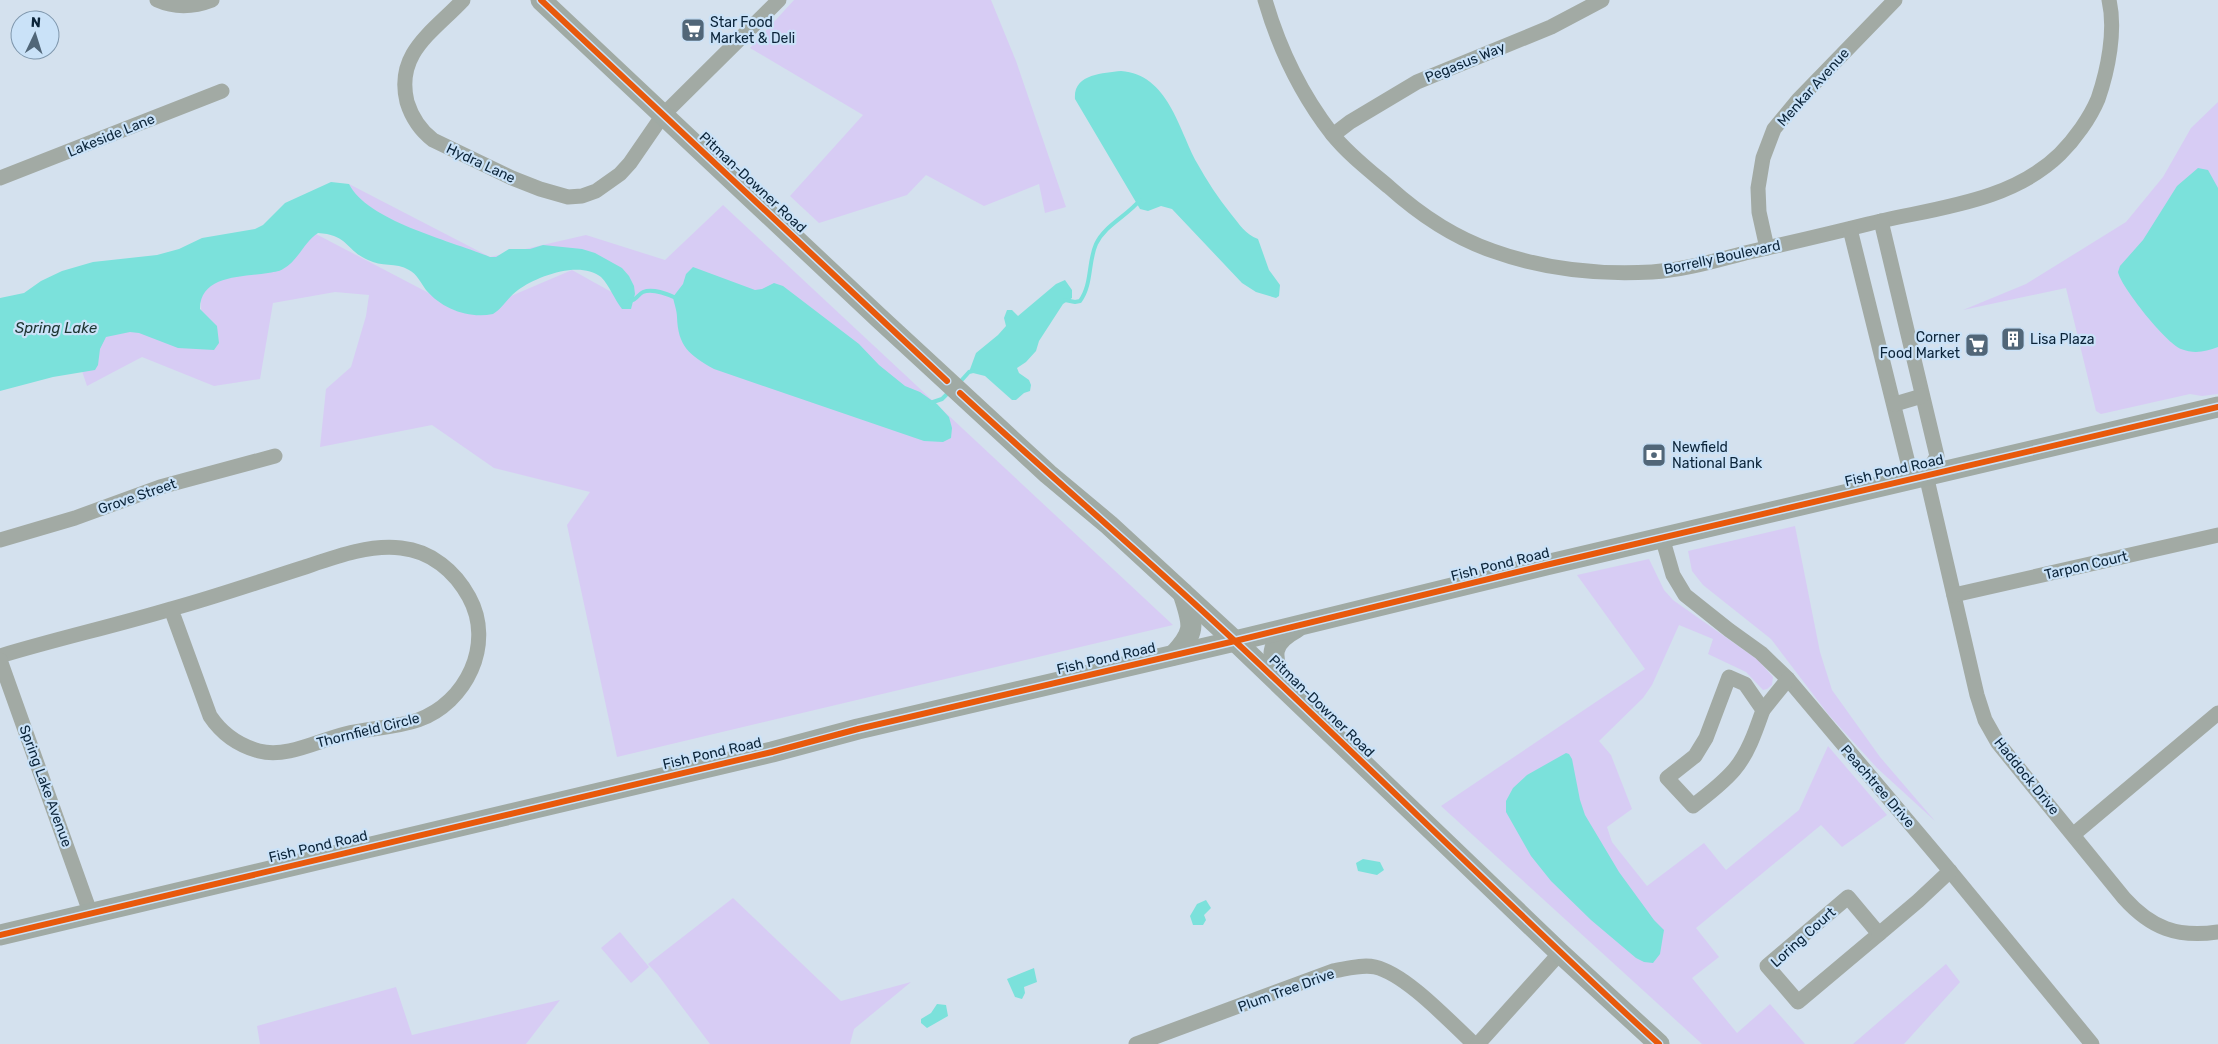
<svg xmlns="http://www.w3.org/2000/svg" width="2218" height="1044" font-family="Rubik,sans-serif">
	<rect width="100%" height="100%" fill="#d4e1ee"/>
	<g fill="#d7ccf4">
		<path d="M 794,0 L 991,0 L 1016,61 L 1066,207 L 1045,213 L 1039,184 L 984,206 L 926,175 L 907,195 L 819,223 L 790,196 L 863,115 L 750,48 Z"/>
		<path d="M 2218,102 L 2218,394 L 2202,396 L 2190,394 L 2101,414 L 2096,411 L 2066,288 L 1963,310 L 2026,284 L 2126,222 L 2163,177 L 2191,128 Z"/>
		<path d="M 349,184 L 490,257 L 586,235 L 665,260 L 723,205 L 1173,625 L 617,757 L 567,525 L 590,492 L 494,468 L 432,425 L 320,447 L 326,389 L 351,367 L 366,316 L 369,295 L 335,292 L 273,303 L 260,379 L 214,386 L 142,357 L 87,386 L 77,356 L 109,323 L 203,345 L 200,286 L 314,233 L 469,314 L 572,270 L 633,304 L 622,268 L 468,271 L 300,197 Z"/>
		<path d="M 1795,526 L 1820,652 L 1832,690 L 1880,757 L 1935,821 L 1877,768 L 1828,714 L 1771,639 L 1703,585 L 1692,571 L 1688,551 Z"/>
		<path d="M 1649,559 L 1664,590 L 1673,600 L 1758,660 L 1773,677 L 1772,685 L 1767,689 L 1763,690 L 1746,672 L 1708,654 L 1713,639 L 1679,625 L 1652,685 L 1643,698 L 1599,741 L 1611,755 L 1632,809 L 1607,827 L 1612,842 L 1647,886 L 1704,843 L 1726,870 L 1799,810 L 1828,746 L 1887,815 L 1842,847 L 1821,825 L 1696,928 L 1719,957 L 1692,978 L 1737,1033 L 1770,1004 L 1805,1044 L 1702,1044 L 1441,806 L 1645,669 L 1577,575 Z"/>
		<path d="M 733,898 L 841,1001 L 911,982 L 854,1029 L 850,1044 L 710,1044 L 658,975 L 648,964 Z"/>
		<path d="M 620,932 L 649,967 L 631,983 L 601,948 Z"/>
		<path d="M 1946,964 L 1960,982 L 1904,1044 L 1853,1044 Z"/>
		<path d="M 396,987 L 412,1035 L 560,1000 L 526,1044 L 260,1044 L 257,1026 Z"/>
	</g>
	<g fill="#7be1db">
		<path d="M 1121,71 C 1168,74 1179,130 1197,163 C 1207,181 1218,198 1231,214 C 1240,225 1245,234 1258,239 L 1269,270 L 1280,285 L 1279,296 L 1276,298 L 1256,292 L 1242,283 L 1172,209 L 1161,206 L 1148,211 L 1140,209 L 1075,99 C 1073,74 1103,73 1121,71 Z"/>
		<path d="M 2198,168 L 2208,170 L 2218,188 L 2218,347 C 2205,352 2194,354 2181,349 C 2166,343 2121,287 2118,272 L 2120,266 L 2143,240 L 2177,186 Z"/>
		<path d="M 331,182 L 349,184 C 367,221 452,241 490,257 L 496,257 L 509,249 L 530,249 L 543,245 L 582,249 L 595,253 L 622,268 L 629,276 L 634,286 L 635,294 L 631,309 L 622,309 C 614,299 610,286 601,277 C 580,260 537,276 518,290 C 508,297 503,308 493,314 C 469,319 442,309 426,290 C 421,283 417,274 409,270 C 396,262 381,267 368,260 C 345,250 349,235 318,233 C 304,242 298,261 283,269 C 279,272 272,272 268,273 C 242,277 200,275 200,309 L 217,326 L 219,343 L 214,350 L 178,348 L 139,333 L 130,332 L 106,337 L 100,349 L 98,365 L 95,370 L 53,377 L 0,391 L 0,298 L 24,293 L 41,281 L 62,271 L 93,262 L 157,255 L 179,249 L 202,238 L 255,229 L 263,225 L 285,203 Z"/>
		<path d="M 693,267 L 755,290 L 762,289 L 774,283 L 783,286 L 859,344 L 879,365 L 905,386 L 920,392 L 937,404 L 949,417 L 952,428 L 951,438 L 943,442 L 924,441 L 714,369 C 689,355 678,346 677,317 C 677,310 674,304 673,297 L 683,284 L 686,274 Z"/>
		<path d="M 1065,280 L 1072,290 L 1072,298 L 1063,304 L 1039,341 L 1036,351 L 1026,362 L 1017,368 L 1019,373 L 1029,380 L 1031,385 L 1030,391 L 1024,393 L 1016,400 L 1012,400 L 985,376 L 969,372 L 976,353 L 998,335 L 1006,326 L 1004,318 L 1007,310 L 1012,310 L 1018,316 L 1056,284 Z"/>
		<path d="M 1566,753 L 1569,754 L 1572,759 L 1580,800 L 1585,815 L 1619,872 L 1654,920 L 1664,930 L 1660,954 L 1653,963 L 1644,962 L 1636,958 L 1591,920 L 1551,881 L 1531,856 L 1506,812 L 1506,801 L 1513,788 L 1527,775 Z"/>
		<path d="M 1363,859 L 1380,862 L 1384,870 L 1377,875 L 1358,871 L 1356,863 Z"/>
		<path d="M 1206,900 L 1211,908 L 1204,915 L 1206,920 L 1203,925 L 1193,925 L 1190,916 L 1197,904 Z"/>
		<path d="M 1034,968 L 1037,982 L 1024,987 L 1025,993 L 1022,999 L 1015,997 L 1007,979 Z"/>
		<path d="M 937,1004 L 946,1005 L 948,1016 L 927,1028 L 921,1023 L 921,1019 L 931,1013 Z"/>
	</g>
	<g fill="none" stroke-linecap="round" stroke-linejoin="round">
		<g stroke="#7be1db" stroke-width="4">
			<path d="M 1065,300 L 1075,302 L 1080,301 C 1092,285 1088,262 1096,244 C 1105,225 1127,216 1140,200"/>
			<path d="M 630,301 C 637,300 638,294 643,292 C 653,288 667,294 676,298"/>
			<path d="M 960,382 L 969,372 L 973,371"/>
			<path d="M 930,403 L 942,399 L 949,392"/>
		</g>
		<g stroke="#a2aaa4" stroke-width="15">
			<path d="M 157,0 C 175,8 194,7 212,0"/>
			<path d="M 463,0 C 433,32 395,53 407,102 C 412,118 420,130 433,140 L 512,178 L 540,189 L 568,197 L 582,196 L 596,191 L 620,174 L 630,163 L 663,115 L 779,0"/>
			<path d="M 1265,0 C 1279,48 1301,94 1332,134 C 1348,154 1370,171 1389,187 C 1419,214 1455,238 1493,251 C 1543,269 1599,275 1652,272 C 1684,270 1714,261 1745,253 C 1785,244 1824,235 1864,225 C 1930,208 2009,204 2060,154 C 2075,139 2090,118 2098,99 C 2108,70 2116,30 2109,0"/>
			<path d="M 1333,135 L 1350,122 L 1417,82 L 1551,27 L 1602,0"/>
			<path d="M 0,178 L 222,91"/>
			<path d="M 1881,221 L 1937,456 L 1926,475"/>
			<path d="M 1850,229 L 1908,463 L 1926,475"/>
			<path d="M 1767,248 L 1759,212 L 1758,188 L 1763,158 L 1774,129 L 1798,100 L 1895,0"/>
			<path d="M 1895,404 L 1922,396"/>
			<path d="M 1926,475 L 1977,695 L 1985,720 L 1998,743 L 2124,898 C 2151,928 2177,938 2218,932"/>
			<path d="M 1662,537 L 1673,575 L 1685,595 L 1729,630 L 1761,653 L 1788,679 L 1950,871 L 2092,1044"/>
			<path d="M 0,540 L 75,518 L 160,487 L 275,456"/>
			<path d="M 1954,595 L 2218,535"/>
			<path d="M 0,656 C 56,639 114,626 171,609 C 215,597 258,582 302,568 C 332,558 368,544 401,548 C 431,551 455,571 469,597 C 495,644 466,703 418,720 C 395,728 369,728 345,734 C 317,741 287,758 259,751 C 237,745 222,734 210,716 L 171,609"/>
			<path d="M 0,660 L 90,912"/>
			<path d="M 1729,677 L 1745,684 L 1763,710 C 1756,730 1748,754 1734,770 C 1722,784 1707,795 1693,806 L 1667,778 L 1695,756 L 1706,738 Z"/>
			<path d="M 1763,710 L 1788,679"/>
			<path d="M 2074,834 L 2218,713"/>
			<path d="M 1848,897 L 1879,934 L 1798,1002 L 1767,966 Z"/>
			<path d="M 1879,934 L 1918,901 L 1950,871"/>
			<path d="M 1136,1044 L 1333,971 C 1346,969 1362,964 1375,967 C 1406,974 1450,1022 1474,1044"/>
			<path d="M 1478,1044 L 1560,953"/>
		</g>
		<g stroke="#a0aaa4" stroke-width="21">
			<path d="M 541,0 L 879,318 L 1048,474 L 1109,525 L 1235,641 L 1560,953 L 1659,1044"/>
			<path d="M 1174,655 C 1197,630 1193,625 1183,593"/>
			<path d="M 1281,683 C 1271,656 1268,643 1296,628"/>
			<path d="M 0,935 L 772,752 L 858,729 L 1235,641 L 1546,565 L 2218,407"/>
		</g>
		<g stroke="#cae2f8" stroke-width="9">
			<g id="cycleway">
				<path d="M 541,0 L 947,381"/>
				<path d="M 960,393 C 1052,478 1147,558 1238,644 C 1379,776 1516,913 1659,1044"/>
				<path d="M 0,935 L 772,752 L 858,729 L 1235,641 L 1546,565 L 2218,407"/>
			</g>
		</g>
		<use href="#cycleway" stroke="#e8590c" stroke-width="6"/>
	</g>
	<defs>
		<g id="supermarket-square" transform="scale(1.25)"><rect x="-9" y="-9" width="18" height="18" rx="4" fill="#516678" stroke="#cae2f8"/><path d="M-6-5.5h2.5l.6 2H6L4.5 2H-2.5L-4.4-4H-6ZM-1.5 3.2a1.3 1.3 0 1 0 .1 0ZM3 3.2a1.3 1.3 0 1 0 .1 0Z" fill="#fff"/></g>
		<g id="building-square" transform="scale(1.25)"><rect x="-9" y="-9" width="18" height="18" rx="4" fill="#516678" stroke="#cae2f8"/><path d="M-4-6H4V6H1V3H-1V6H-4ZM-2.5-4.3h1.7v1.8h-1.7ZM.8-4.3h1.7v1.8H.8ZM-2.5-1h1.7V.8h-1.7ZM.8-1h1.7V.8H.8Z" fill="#fff"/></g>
		<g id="bank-square" transform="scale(1.25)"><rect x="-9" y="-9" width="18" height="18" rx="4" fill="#516678" stroke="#cae2f8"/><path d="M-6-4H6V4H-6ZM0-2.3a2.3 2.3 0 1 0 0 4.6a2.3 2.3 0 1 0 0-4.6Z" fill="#fff"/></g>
	</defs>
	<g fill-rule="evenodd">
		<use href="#supermarket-square" x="693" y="30"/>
		<use href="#building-square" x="2013" y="339"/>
		<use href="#supermarket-square" x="1977" y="345"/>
		<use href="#bank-square" x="1654" y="455"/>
	</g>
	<g text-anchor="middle" stroke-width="4.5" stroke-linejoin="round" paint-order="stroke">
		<g font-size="14" fill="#0b2439" stroke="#cae2f8" text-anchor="start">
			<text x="710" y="27">Star Food<tspan x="710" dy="16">Market &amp; Deli</tspan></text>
			<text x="1960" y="342" text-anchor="end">Corner<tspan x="1960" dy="16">Food Market</tspan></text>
			<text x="2030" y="344">Lisa Plaza</text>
			<text x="1672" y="452">Newfield<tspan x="1672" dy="16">National Bank</tspan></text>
		</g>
		<g font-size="14" fill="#0b2439" stroke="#cae2f8">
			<text transform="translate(1465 62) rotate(-22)" y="5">Pegasus Way</text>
			<text transform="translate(1813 87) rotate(-48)" y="5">Menkar Avenue</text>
			<text transform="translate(111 135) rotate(-22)" y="5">Lakeside Lane</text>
			<text transform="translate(481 163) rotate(25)" y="5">Hydra Lane</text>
			<text transform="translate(753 182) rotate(43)" y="5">Pitman-Downer Road</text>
			<text transform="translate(1722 257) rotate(-12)" y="5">Borrelly Boulevard</text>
			<text transform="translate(1894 470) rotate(-13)" y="5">Fish Pond Road</text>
			<text transform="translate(137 496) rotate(-19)" y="5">Grove Street</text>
			<text transform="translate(1500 564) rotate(-14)" y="5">Fish Pond Road</text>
			<text transform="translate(2086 565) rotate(-13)" y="5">Tarpon Court</text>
			<text transform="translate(1106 658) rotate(-13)" y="5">Fish Pond Road</text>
			<text transform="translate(1322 706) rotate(44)" y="5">Pitman-Downer Road</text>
			<text transform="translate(368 730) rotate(-14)" y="5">Thornfield Circle</text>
			<text transform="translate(712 753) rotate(-13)" y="5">Fish Pond Road</text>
			<text transform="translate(2027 776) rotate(51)" y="5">Haddock Drive</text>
			<text transform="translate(46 786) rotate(70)" y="5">Spring Lake Avenue</text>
			<text transform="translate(1878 786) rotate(49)" y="5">Peachtree Drive</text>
			<text transform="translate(318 846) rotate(-13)" y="5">Fish Pond Road</text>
			<text transform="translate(1803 937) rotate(-42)" y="5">Loring Court</text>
			<text transform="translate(1286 990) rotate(-20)" y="5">Plum Tree Drive</text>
		</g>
		<g font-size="15" font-style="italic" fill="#1d3431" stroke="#cae2f8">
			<text x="56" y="333">Spring Lake</text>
		</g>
	</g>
	<g transform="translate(35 35) rotate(4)"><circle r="24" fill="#cae2f8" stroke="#7e96ac"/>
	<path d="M0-4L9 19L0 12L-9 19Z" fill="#516678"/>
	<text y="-8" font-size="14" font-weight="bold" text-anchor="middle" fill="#0b2439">N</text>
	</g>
</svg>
